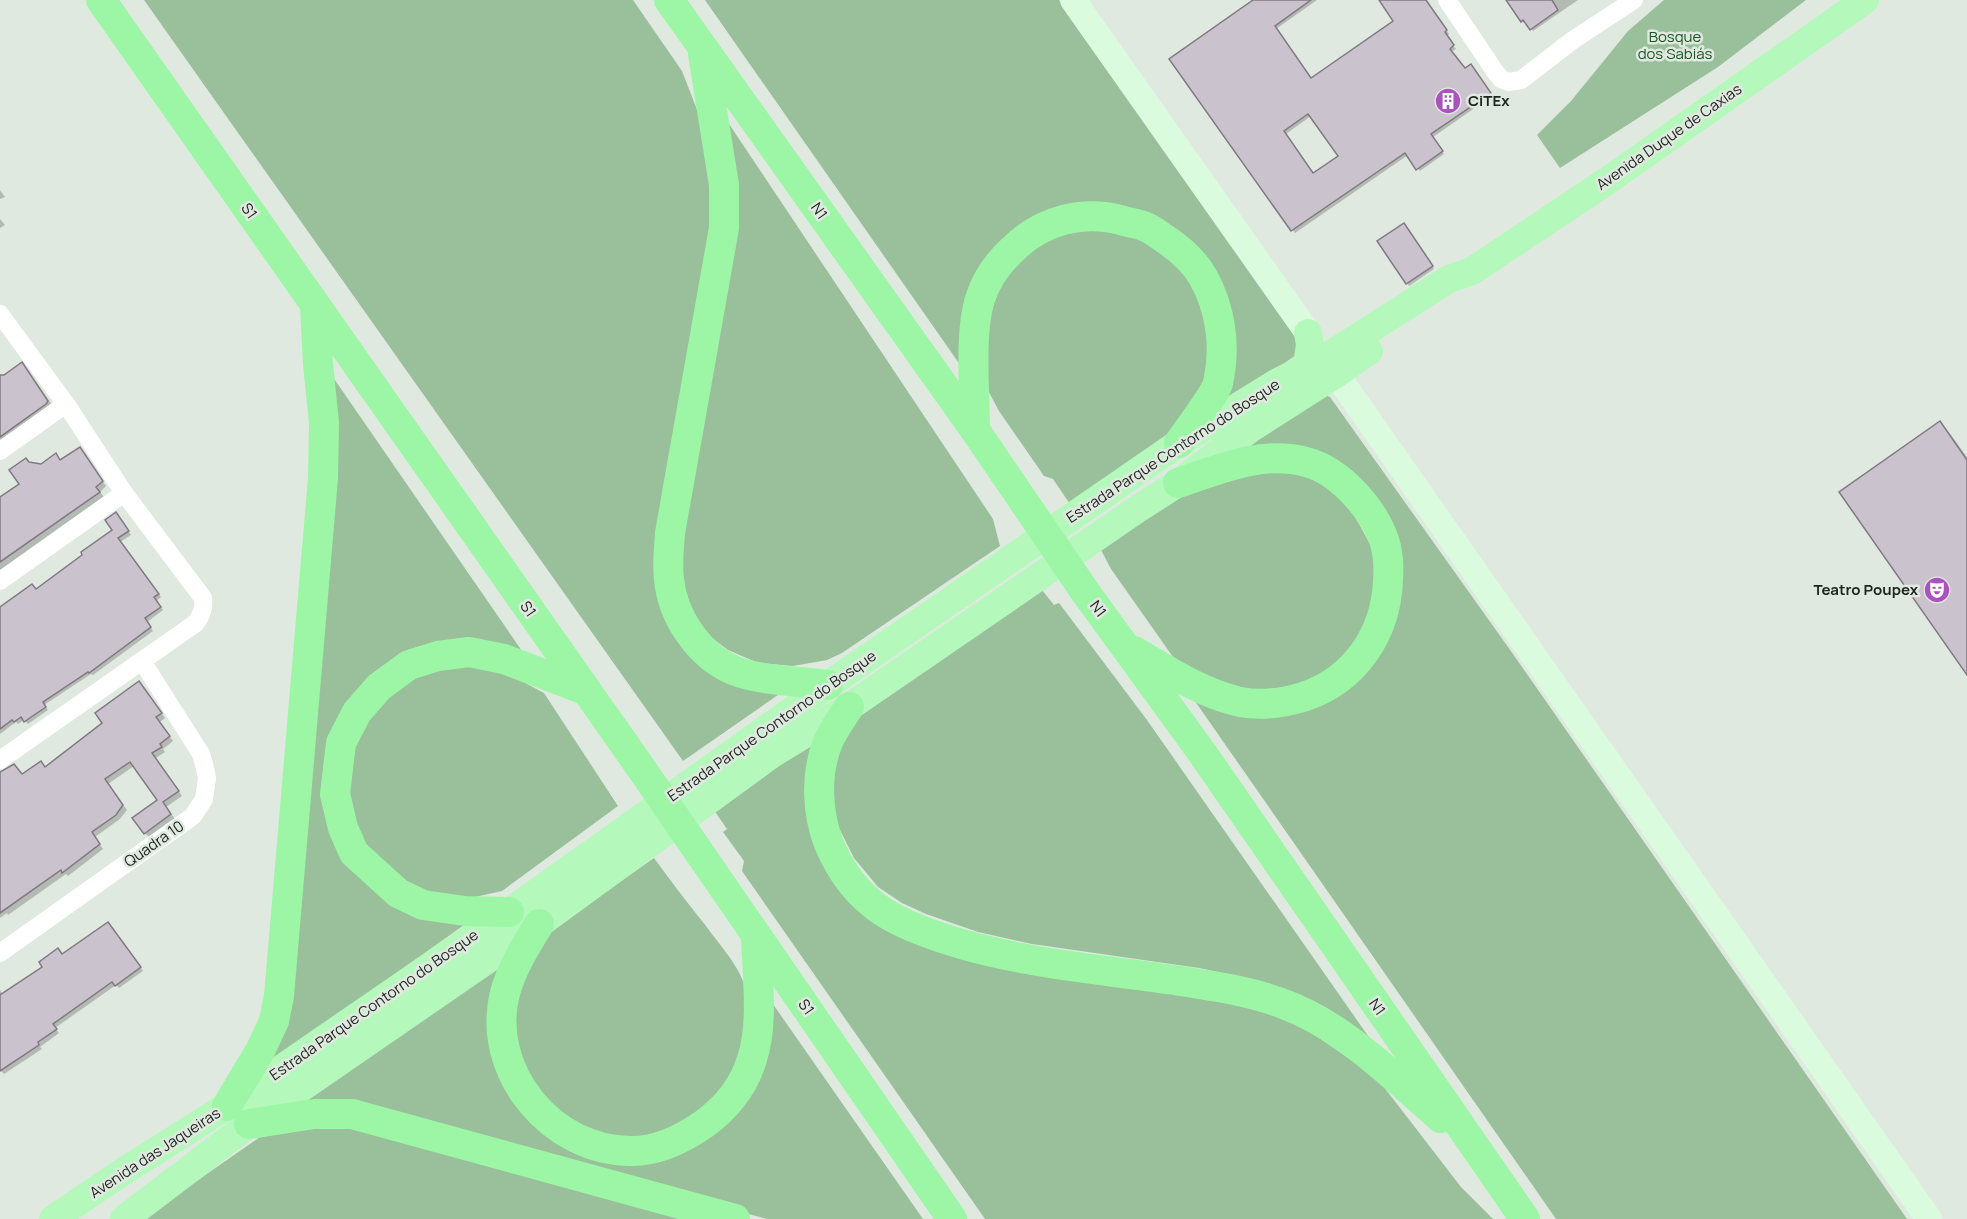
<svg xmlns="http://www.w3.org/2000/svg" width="1967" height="1219" font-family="Manrope,sans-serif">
	<rect width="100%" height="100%" fill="#e0e9e0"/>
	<g fill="#99c09b">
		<path d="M 144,0 L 633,0 L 682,71 L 710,143 L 717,206 L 658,572 L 692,658 L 798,681 L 683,761 Z"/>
		<path d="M 705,0 L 1059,0 L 1298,340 L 1299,353 L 1205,419 L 1224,299 L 1137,213 L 1015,233 L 963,369 Z"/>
		<path d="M 1664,0 L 1806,0 L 1718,67 L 1560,168 L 1537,135 L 1571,101 L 1628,31 Z"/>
		<path d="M 717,106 L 993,519 L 1000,546 L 842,653 L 827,660 L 793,666 L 758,663 L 728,650 L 712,638 L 694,616 L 678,567 L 711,334 Z"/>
		<path d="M 1091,225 L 1141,235 L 1193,279 L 1211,328 L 1204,396 L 1169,436 L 1070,504 L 1053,479 L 1044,476 L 999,411 L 983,381 L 991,286 L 1042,236 Z"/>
		<path d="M 328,370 L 522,651 L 434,642 L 402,652 L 369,676 L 329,832 L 464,925 L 264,1068 Z"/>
		<path d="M 1323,394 L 1330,397 L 1513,654 L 1907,1219 L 1556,1219 L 1190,694 L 1303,706 L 1390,622 L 1357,484 L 1237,449 Z"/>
		<path d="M 1261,465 L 1305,472 L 1339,494 L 1349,506 L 1374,551 L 1376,588 L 1362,634 L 1343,661 L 1311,685 L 1224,693 L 1173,657 L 1111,569 L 1101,550 L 1171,501 Z"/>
		<path d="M 1038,585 L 1054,605 L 1059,603 L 1147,720 L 1380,1053 L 1245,978 L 1199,968 L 1032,944 L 978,932 L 926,914 L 902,903 L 878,887 L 854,858 L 838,826 L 832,801 L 836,754 L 859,716 Z"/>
		<path d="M 468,664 L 501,670 L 544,693 L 618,806 L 502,891 L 466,899 L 426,894 L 404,883 L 364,846 L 347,793 L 352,747 L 367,719 L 387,696 L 414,675 Z"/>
		<path d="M 823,736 L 813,796 L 889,917 L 1266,1001 L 1377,1078 L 1461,1187 L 1493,1219 L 985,1219 L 742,871 L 744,861 L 723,832 L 727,829 L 711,806 Z"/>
		<path d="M 654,858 C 671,881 688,904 706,926 C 720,946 741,967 746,991 C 747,997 746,1004 745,1010 C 744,1038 740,1063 723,1086 C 634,1209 455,1085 536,954 C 540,947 544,938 550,931 C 558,923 570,916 580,910 C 604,893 629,875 654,858 Z"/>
		<path d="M 510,951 L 495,1020 L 571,1141 L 703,1134 L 768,997 L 923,1219 L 767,1219 L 524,1152 L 287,1110 Z"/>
		<path d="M 343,1123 L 701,1219 L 142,1219 L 260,1137 Z"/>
	</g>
	<g fill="#0003" fill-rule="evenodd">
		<path d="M 1256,0 L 1317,0 L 1276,29 L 1312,80 L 1396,22 L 1380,0 L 1419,0 L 1428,4 L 1449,34 L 1446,36 L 1456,49 L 1451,52 L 1465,70 L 1473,68 L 1492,96 L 1433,137 L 1444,154 L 1420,171 L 1408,155 L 1295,233 L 1171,59 ZM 1311,116 L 1340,156 L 1314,174 L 1286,134 Z"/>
		<path d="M 1508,0 L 1578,0 L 1533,31 L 1526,22 L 1524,23 L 1522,21 Z"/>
		<path d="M 0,190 L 5,197 L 0,199 Z"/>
		<path d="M 0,219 L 5,225 L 0,228 Z"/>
		<path d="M 1406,227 L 1434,269 L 1409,286 L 1379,242 Z"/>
		<path d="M 27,370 L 53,406 L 0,447 L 0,376 L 2,378 Z"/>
		<path d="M 1940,423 L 1951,435 L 1967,457 L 1967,672 Z"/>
		<path d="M 80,449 L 106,486 L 100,492 L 104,497 L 0,571 L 0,506 L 21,484 L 29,463 L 41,465 L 56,455 L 61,461 Z"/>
		<path d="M 119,517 L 131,535 L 120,542 L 161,597 L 156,601 L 163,610 L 147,622 L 153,631 L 93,675 L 91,674 L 44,705 L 48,710 L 28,724 L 24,720 L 18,724 L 16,722 L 0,734 L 0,610 L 36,590 L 114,531 Z"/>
		<path d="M 143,687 L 165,718 L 160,722 L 173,741 L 163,749 L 165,752 L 156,758 L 182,796 L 166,807 L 175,819 L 149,837 L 145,833 L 159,801 L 134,766 L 108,784 L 127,810 L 120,819 L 95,837 L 103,849 L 68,876 L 66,874 L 8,915 L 7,913 L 0,918 L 0,774 L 22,776 L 41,763 L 46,768 L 78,745 Z"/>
		<path d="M 111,927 L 143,971 L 119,988 L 116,985 L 55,1028 L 59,1033 L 40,1047 L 42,1049 L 4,1074 L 0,1070 L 0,990 L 3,995 Z"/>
	</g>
	<g fill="#cac2cc" stroke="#807982" stroke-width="1.5" fill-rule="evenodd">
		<path d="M 1253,0 L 1311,0 L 1275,26 L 1311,78 L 1393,21 L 1379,0 L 1426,0 L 1447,30 L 1445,32 L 1454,45 L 1450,49 L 1465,68 L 1471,64 L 1491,93 L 1431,134 L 1443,151 L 1416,170 L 1405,153 L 1291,231 L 1169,59 ZM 1308,114 L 1338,156 L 1313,173 L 1284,131 Z"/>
		<path d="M 1506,0 L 1552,0 L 1558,10 L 1530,30 L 1523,20 L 1521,22 Z"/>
		<path d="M 1404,223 L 1433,266 L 1406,284 L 1377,241 Z"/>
		<path d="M 22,362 L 48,401 L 46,404 L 0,437 L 0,375 L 4,375 Z"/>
		<path d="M 1940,421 L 1967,460 L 1967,675 L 1839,492 Z"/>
		<path d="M 80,447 L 103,481 L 96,487 L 100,492 L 0,562 L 0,497 L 19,484 L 9,470 L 26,458 L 29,462 L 41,464 L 56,453 L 60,460 Z"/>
		<path d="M 116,512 L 129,531 L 118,538 L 159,594 L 154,597 L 161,607 L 145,618 L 151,627 L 89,673 L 88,672 L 43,702 L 46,707 L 37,713 L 24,722 L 21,717 L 14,722 L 12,720 L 0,729 L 0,607 L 32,584 L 36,589 L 82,555 L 81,552 L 112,530 L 105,520 Z"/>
		<path d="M 139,681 L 162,713 L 156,717 L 170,736 L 160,744 L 162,747 L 152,753 L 179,791 L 163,802 L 171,814 L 144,834 L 132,818 L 157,800 L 130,762 L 105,779 L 123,805 L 116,815 L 92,832 L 100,844 L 62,873 L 61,870 L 0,913 L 0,772 L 14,764 L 22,774 L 41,761 L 45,767 L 102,723 L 95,713 Z"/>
		<path d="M 108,922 L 141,967 L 115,986 L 112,982 L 53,1024 L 57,1029 L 38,1042 L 39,1045 L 0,1071 L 0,995 L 42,967 L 39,962 L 58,948 L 62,954 Z"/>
	</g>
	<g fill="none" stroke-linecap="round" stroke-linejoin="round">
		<g stroke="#fff" stroke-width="18">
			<path d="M 1447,0 L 1494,70 L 1501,79 L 1509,82 L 1521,80 L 1573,40 L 1634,0"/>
			<path d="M 0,314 L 66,404 L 124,493 L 203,598 C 204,608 202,614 196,623 L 0,760"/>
			<path d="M 0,451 L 66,404"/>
			<path d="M 0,581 L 124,493"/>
			<path d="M 0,953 L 193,816 L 204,799 L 207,778 L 204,764 L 201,754 L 142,661"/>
		</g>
		<g stroke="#dafbde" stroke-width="26">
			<path d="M 1073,0 L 1308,333"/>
			<path d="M 1336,374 L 1929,1219"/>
		</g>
		<g stroke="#b5f8bc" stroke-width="28">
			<path d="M 1307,365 L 1310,345 L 1308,333"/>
			<path d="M 53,1219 L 121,1173 L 227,1106 L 509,912 L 828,685 L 1179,443 L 1278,382 L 1325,358 L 1449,279 L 1472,271 L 1607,181 L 1865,0"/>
			<path d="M 124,1219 L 249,1124 L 539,924 L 772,754 L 849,707 L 1136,510 L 1178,483 L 1250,429 L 1336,374 L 1369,351"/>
		</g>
		<g stroke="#9cf6a6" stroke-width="30">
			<path d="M 101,0 L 641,768 L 952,1219"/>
			<path d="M 669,0 L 975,430 L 1086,593 L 1203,754 L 1525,1219"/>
			<path d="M 703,54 L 724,185 L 724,228 L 670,533 C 669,548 667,564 669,579 C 672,615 698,655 733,670 C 760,681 799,681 828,685"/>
			<path d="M 975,430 C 975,392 969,334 980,299 C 986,280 998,263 1012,250 C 1042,220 1084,209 1124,221 C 1131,223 1140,224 1146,227 C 1153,230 1159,235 1165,239 C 1180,249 1194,261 1203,277 C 1221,309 1226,347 1218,383 C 1215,395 1187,431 1179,443"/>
			<path d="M 1134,651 C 1168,671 1201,693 1240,702 C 1261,706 1283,703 1303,697 C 1355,680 1386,634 1388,580 C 1389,567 1388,552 1384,540 C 1378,523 1367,507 1355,494 C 1341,479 1326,467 1306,462 C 1262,450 1220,469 1178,483"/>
			<path d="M 849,707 C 842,718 833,730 828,742 C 815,774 817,813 829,844 C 840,870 858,895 882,911 C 906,927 937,937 965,945 C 1033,964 1105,970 1175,980 C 1210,986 1247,990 1281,1003 C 1343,1025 1392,1076 1441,1118"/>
			<path d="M 509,912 L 465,911 L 423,905 L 398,893 L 354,853 L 343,828 L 335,794 L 341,743 L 357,712 L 379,687 L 409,665 L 438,656 L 469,652 L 504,659 L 585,690"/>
			<path d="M 539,924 C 526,946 512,967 505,993 C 485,1071 552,1152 632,1151 C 658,1151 684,1138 704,1124 C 726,1108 744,1086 752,1059 C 764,1023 757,974 756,937"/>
			<path d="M 227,1106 L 260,1051 L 274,1021 L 279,996 L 323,478 L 324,423 L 318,364 L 315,306"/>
			<path d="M 249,1124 L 314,1114 L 352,1114 L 735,1219"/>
		</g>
	</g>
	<defs>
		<g id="building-disc" transform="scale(1.35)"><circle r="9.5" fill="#ac52be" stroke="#e0e9e0"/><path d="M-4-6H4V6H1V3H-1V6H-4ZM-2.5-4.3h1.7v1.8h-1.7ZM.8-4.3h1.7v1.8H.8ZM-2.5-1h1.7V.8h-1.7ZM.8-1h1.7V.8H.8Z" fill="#fff"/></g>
		<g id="theatre-disc" transform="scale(1.35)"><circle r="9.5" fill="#ac52be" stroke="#e0e9e0"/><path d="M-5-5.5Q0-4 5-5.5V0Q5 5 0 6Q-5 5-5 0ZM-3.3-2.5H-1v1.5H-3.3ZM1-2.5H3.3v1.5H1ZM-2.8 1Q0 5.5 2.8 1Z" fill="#fff"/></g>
	</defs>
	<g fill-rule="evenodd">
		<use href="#building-disc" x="1448" y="101"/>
		<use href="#theatre-disc" x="1937" y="590"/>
	</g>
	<g text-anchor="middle" stroke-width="5" stroke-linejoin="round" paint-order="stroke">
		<g font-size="15" fill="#175622" stroke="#e0e9e0">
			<text x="1675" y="42">Bosque<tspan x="1675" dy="17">dos Sabiás</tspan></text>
		</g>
		<g font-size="15" font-weight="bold" fill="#212521" stroke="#e0e9e0" text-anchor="start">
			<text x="1468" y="106">CiTEx</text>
			<text x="1918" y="595" text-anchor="end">Teatro Poupex</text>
		</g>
		<g font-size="15" fill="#212521" stroke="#e0e9e0">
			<text transform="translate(1669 137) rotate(-35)" y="5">Avenida Duque de Caxias</text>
			<text transform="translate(249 211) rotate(55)" y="5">S1</text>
			<text transform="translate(819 211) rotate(55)" y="5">N1</text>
			<text transform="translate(1173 451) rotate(-33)" y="5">Estrada Parque Contorno do Bosque</text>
			<text transform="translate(528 609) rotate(55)" y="5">S1</text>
			<text transform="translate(1098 609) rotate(53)" y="5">N1</text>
			<text transform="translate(772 726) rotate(-35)" y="5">Estrada Parque Contorno do Bosque</text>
			<text transform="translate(154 844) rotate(-35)" y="5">Quadra 10</text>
			<text transform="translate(374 1005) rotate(-35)" y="5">Estrada Parque Contorno do Bosque</text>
			<text transform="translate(806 1007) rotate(55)" y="5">S1</text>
			<text transform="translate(1377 1007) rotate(55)" y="5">N1</text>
			<text transform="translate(155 1153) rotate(-33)" y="5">Avenida das Jaqueiras</text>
		</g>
	</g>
</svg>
